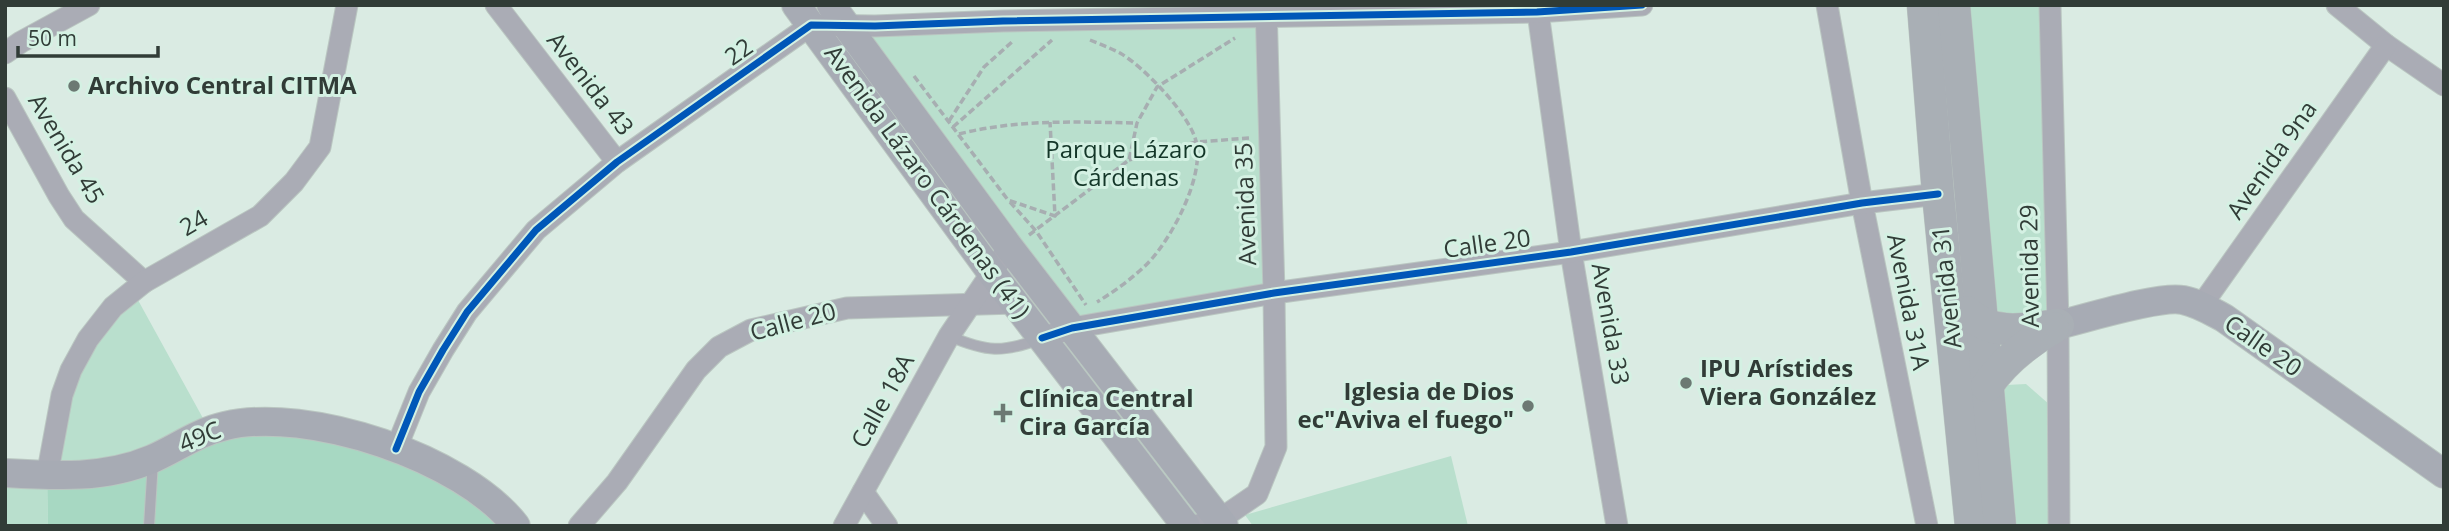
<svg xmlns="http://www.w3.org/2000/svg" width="2449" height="531" font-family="'Open Sans',sans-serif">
	<rect width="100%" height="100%" fill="#daebe3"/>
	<g fill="#b9dfcd">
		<path d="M 1954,5 L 2050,5 L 2058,325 L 1998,329 Z"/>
		<path d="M 1267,18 L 1274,293 L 1073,328 L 1224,526 L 1186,526 L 804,28 Z"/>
		<path d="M 133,291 L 210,431 L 47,476 L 48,526 L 5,526 L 5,473 L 47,475 L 62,395 Z"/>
		<path d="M 2026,384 L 2058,412 L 2059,526 L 2000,526 L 1987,386 Z"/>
		<path d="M 1451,456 L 1468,526 L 1253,526 L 1245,515 Z"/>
	</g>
	<path fill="#a7d8c2" d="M 224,426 L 379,444 L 516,526 L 48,525 L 47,476 Z"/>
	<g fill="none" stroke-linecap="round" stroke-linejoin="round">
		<g stroke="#bac6c1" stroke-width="12">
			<g id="lane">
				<path d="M 949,336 C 987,352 1002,353 1040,339"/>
				<path d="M 149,526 L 153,461"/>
			</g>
		</g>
		<g stroke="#bac6c1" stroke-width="23">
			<g id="street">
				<path d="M 496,5 L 617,162"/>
				<path d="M 1537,5 L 1571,252 L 1617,526"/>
				<path d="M 1827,5 L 1862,203 L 1927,526"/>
				<path d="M 2050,5 L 2058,325 L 2059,526"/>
				<path d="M 2337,5 L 2386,45 L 2444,85"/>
				<path d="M 5,53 L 21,42 L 89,5"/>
				<path d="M 5,98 L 59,196 L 74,219 L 144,282"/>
				<path d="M 2201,306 L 2386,45"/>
				<path d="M 1042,338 L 1072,328 L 1274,293 L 1571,252 L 1862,203 L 1938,194"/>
				<path d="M 396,449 L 419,392 L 443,350 L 467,312 L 536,230 L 617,162 L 811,25 L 875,26 L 1003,21 L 1537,12 L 1642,5"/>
				<path d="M 47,476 L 62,395 L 71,370 L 88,339 L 113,307 L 144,282 L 260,216 L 294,182 L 320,147 L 347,5"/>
				<path d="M 863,492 L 887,526"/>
				<path d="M 579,526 L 617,482 L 696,370 L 719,347 L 751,330 L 847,308 L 1015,303"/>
				<path d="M 844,526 L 949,336 L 1009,247"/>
				<path d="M 1194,526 L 1219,520 L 1257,494 L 1276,447 L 1274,293 L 1266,5"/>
			</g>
		</g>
		<g stroke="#bac6c1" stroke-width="30">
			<g id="secondary">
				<path d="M 796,5 L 991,272 L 1186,526"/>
				<path d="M 831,5 L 1009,247 L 1224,526"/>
				<path d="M 2058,325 C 2084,319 2160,295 2183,300 C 2198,303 2211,311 2224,318 L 2444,474"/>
				<path d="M 5,473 C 56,476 105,479 152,459 C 177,448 198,432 225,426 C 307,406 464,458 516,526"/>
			</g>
		</g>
		<g stroke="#bac6c1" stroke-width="33">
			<g id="primary">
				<path d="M 1923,5 L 1938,194 L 1971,526"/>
				<path d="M 1954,5 L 2000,526"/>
				<path d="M 1967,312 C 1992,337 2026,329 2058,325"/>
				<path d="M 1987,386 C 2004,361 2027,343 2053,328"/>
			</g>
		</g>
		<g stroke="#a7aeb1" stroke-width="3.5" stroke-dasharray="7 3.5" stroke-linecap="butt">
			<path d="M 1090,40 C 1100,44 1110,48 1120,53 C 1144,67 1189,114 1196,141 C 1205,176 1172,238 1148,263 C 1133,278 1115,291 1097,302"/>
			<path d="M 914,76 L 1008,200 L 1055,216 L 1050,122"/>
			<path d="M 949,121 L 984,67 L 1013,41"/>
			<path d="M 953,127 L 1052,40"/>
			<path d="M 959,134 C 1018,119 1076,122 1137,123"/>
			<path d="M 1129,160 L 1196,142 L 1250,138"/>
			<path d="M 1010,202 L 1036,231 L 1086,305"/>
			<path d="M 1029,235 L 1129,160 L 1137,123 L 1157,87 L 1235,38"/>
		</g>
		<use href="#lane" stroke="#aaacb5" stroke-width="10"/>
		<use href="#street" stroke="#aaacb5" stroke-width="21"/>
		<use href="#secondary" stroke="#a7abb4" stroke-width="28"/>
		<use href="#primary" stroke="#a9afb5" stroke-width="32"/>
		<g stroke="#d4f1e3" stroke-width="11">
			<g id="cycleway">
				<path d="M 1042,338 L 1072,328 L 1274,293 L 1571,252 L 1862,203 L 1938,194"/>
				<path d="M 396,449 L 419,392 L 443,350 L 467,312 L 536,230 L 617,162 L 811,25 L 875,26 L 1003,21 L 1537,12 L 1642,5"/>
			</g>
		</g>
		<use href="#cycleway" stroke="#0057b8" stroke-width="7"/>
	</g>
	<g fill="#6c7973" stroke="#d4f1e3" stroke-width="2.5">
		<circle cx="74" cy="86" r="7"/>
		<circle cx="1686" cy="383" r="7"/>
		<circle cx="1528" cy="406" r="7"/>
		<path d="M999.5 402.5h7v7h7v7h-7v7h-7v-7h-7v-7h7z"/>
	</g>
	<g text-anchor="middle" stroke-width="6" stroke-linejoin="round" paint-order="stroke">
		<g font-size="24" fill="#313c37" stroke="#d4f1e3">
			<text transform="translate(739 52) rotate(-35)" y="8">22</text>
			<text transform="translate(590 84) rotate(52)" y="8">Avenida 43</text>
			<text transform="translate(66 149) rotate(59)" y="8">Avenida 45</text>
			<text transform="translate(2272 160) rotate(-55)" y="8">Avenida 9na</text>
			<text transform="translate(927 182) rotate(54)" y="8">Avenida Lázaro Cárdenas (41)</text>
			<text transform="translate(1246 204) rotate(-92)" y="8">Avenida 35</text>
			<text transform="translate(194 223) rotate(-30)" y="8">24</text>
			<text transform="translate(1487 244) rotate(-8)" y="8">Calle 20</text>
			<text transform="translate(2030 266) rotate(-91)" y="8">Avenida 29</text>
			<text transform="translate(1947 287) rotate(-96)" y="8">Avenida 31</text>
			<text transform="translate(1908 302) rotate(79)" y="8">Avenida 31A</text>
			<text transform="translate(793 322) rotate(-15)" y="8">Calle 20</text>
			<text transform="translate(1610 324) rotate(80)" y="8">Avenida 33</text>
			<text transform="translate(2263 346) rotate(35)" y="8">Calle 20</text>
			<text transform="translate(883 401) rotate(-61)" y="8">Calle 18A</text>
			<text transform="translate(200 437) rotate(-22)" y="8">49C</text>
		</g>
		<g font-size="24" font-weight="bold" fill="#313c37" stroke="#d4f1e3" text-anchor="start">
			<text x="88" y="94">Archivo Central CITMA</text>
			<text x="1700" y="377">IPU Arístides<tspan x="1700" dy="28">Viera González</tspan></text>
			<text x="1514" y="400" text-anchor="end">Iglesia de Dios<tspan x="1514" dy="28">ec"Aviva el fuego"</tspan></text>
			<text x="1019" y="407">Clínica Central<tspan x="1019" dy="28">Cira García</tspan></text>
		</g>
		<g font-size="24" fill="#133628" stroke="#d4f1e3">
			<text x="1126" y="158">Parque Lázaro<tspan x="1126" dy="28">Cárdenas</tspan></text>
		</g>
	</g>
	<rect width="2449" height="531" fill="none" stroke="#313c37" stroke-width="14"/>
	<path d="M18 46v10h140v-10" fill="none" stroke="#313c37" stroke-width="3.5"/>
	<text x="28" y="46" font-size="21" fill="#313c37" stroke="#d4f1e3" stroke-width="5" paint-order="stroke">50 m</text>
</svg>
